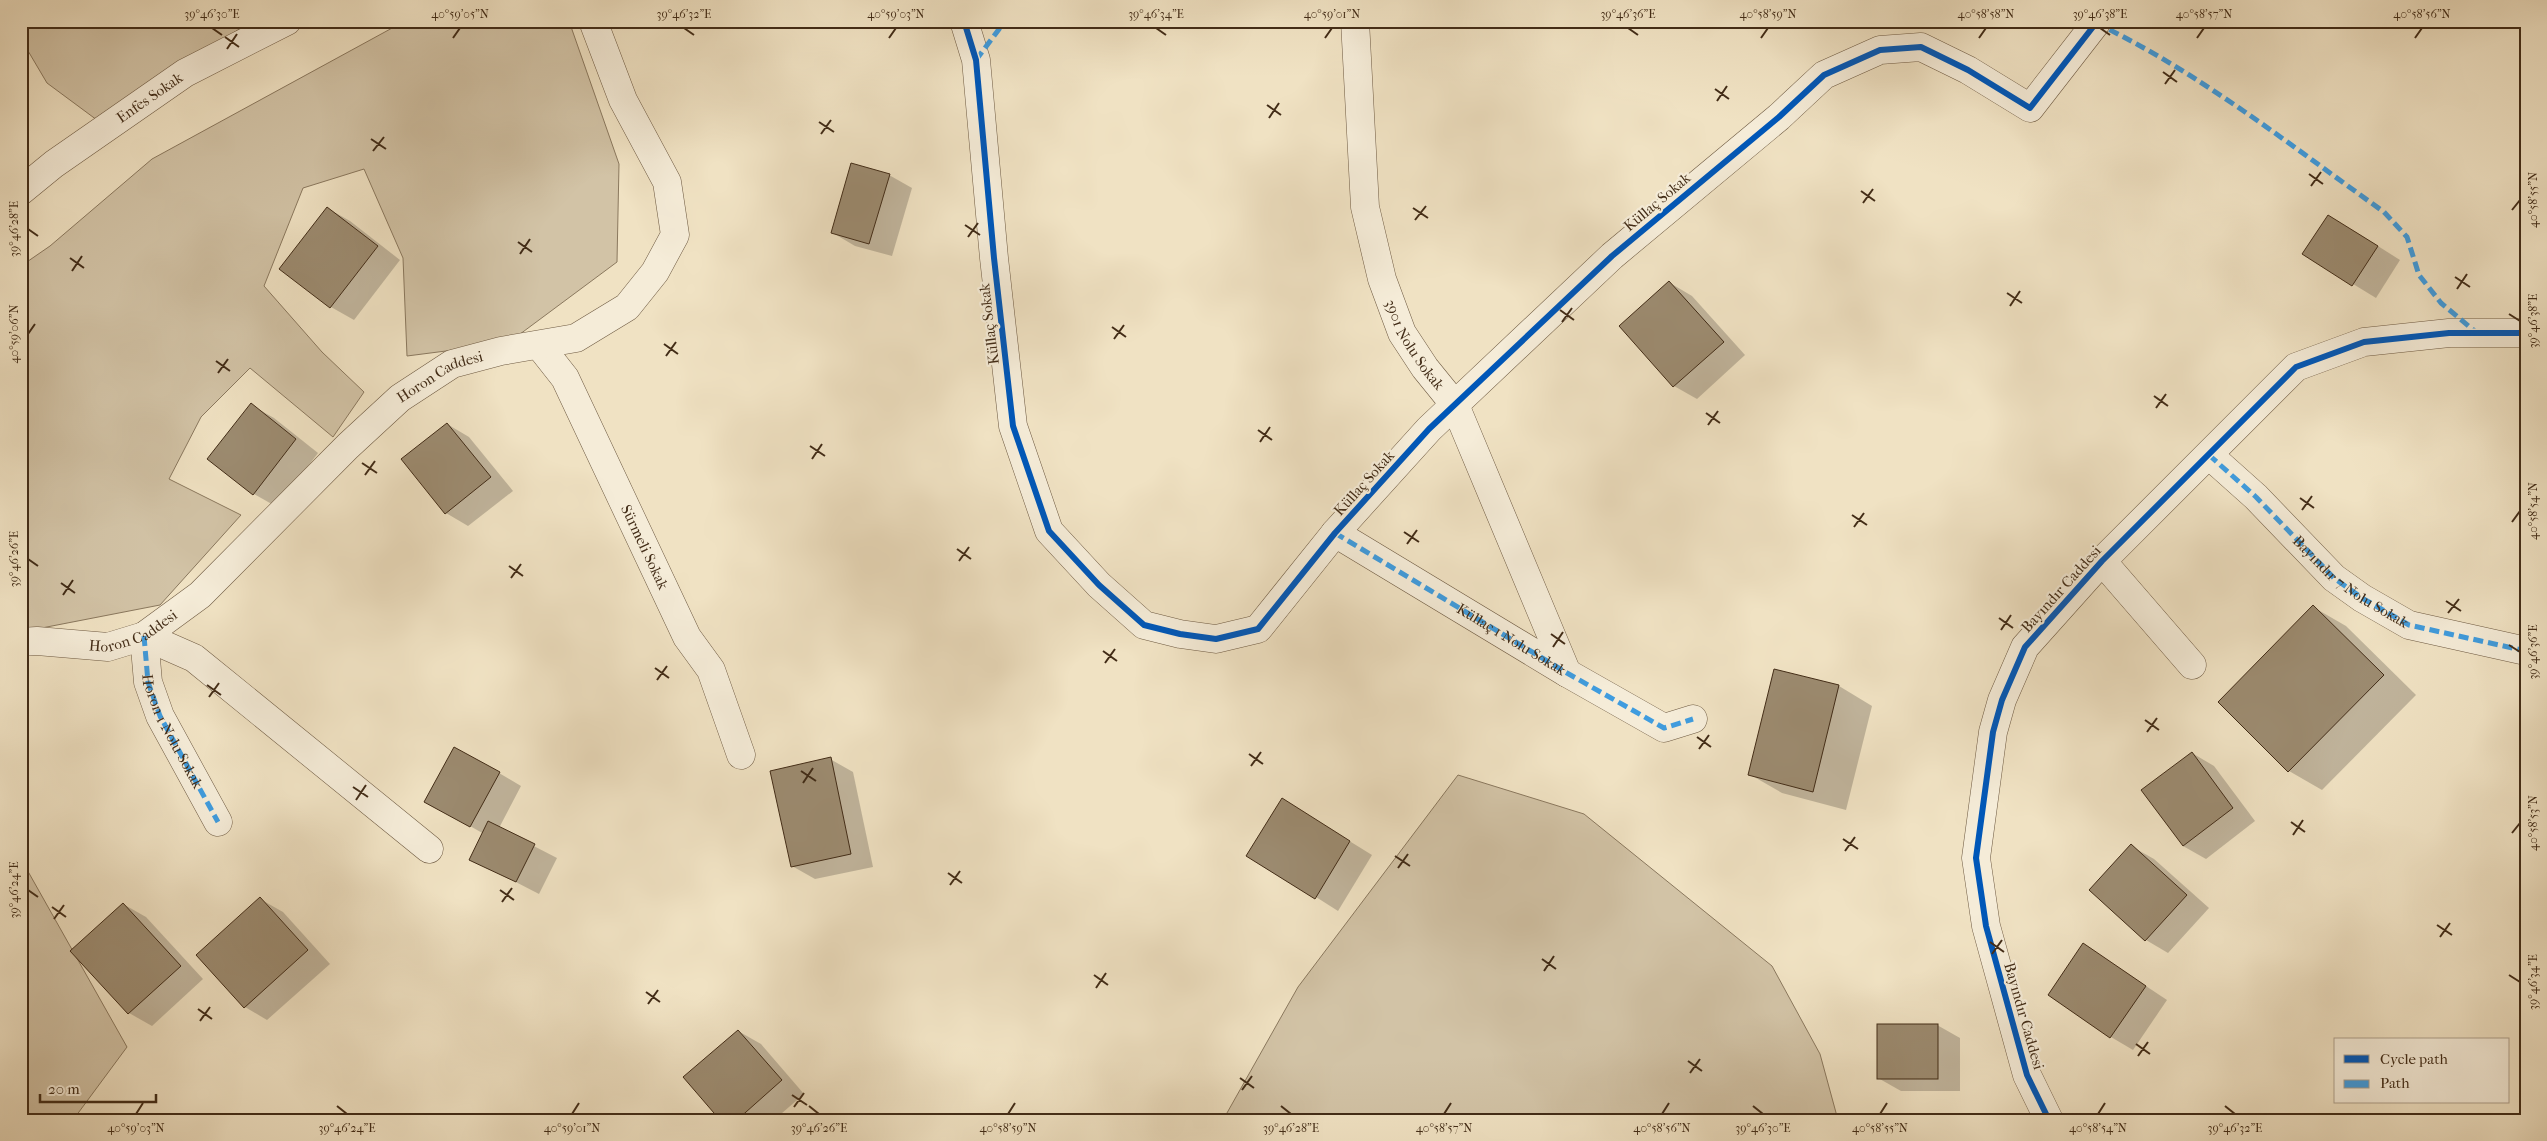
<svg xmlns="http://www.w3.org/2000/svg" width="2547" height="1141" font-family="'IM FELL French Canon',serif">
	<rect width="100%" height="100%" fill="#f0e2c3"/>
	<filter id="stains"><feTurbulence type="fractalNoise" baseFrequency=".004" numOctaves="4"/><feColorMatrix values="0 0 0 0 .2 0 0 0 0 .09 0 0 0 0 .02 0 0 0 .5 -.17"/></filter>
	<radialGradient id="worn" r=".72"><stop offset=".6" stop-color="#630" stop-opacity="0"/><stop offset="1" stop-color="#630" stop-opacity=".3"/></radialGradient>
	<g fill="#d2c3a6" stroke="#8a785e">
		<path d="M 24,21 L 251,21 L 101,123 L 47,83 L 21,39 L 21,25 Z"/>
		<path d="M 405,21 L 569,21 L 619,164 L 617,262 L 508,343 L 407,356 L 403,258 L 364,169 L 303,188 L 264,286 L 322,352 L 364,392 L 333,437 L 250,368 L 201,417 L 169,479 L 241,515 L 160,605 L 21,632 L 21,266 L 50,246 L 152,159 Z"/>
		<path d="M 1458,775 L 1584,814 L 1772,966 L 1820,1054 L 1838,1120 L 1223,1120 L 1298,987 Z"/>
		<path d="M 21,859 L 127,1047 L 73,1120 L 21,1120 Z"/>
	</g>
	<g fill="#0003">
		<path d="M 889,175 L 912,188 L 892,256 L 855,246 L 833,233 Z"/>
		<path d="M 327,208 L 350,221 L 400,260 L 354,320 L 331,307 L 281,269 Z"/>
		<path d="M 2351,229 L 2400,260 L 2376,298 L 2304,254 Z"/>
		<path d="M 1670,283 L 1692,296 L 1745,355 L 1697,399 L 1674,386 Z"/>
		<path d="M 251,405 L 274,418 L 318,453 L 277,507 L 254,494 Z"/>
		<path d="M 447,424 L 469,437 L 513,491 L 468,526 L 446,513 Z"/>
		<path d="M 2313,607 L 2346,626 L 2416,695 L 2322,790 L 2289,771 Z"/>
		<path d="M 1775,670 L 1839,686 L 1872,706 L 1846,810 L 1782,793 L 1749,774 Z"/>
		<path d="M 2192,753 L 2214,766 L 2255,821 L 2206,859 L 2183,846 Z"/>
		<path d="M 830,759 L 853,772 L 873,867 L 815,879 L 792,866 Z"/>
		<path d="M 499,773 L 521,786 L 499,828 L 557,858 L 539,894 L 471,859 L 484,834 L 449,814 Z"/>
		<path d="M 1304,813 L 1372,855 L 1338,911 L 1316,897 Z"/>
		<path d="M 2131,846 L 2154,859 L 2209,908 L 2168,953 L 2146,940 Z"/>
		<path d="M 260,899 L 283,912 L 330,964 L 267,1020 L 245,1007 Z"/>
		<path d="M 123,904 L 146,917 L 203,979 L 152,1026 L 129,1013 Z"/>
		<path d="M 2084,945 L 2167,1000 L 2133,1050 L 2111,1037 Z"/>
		<path d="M 1937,1025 L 1960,1038 L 1960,1091 L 1901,1091 L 1878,1078 Z"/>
		<path d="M 738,1031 L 761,1044 L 804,1094 L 774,1120 L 722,1120 Z"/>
	</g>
	<g fill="#9c8b70" stroke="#422c17">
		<path d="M 851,163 L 890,174 L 869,244 L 831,233 Z"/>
		<path d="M 327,207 L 378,246 L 330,308 L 279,269 Z"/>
		<path d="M 2328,215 L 2378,246 L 2352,286 L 2302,254 Z"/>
		<path d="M 1669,281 L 1724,342 L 1673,387 L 1619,326 Z"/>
		<path d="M 251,403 L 296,439 L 253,495 L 207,459 Z"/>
		<path d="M 447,423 L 491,477 L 445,514 L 401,459 Z"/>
		<path d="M 2313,605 L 2384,675 L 2288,772 L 2218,702 Z"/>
		<path d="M 1774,669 L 1839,685 L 1813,792 L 1748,775 Z"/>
		<path d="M 454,747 L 500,772 L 470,827 L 424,802 Z"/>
		<path d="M 2192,752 L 2233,808 L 2183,846 L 2141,790 Z"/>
		<path d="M 831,757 L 851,854 L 791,867 L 770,771 Z"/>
		<path d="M 1282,798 L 1350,841 L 1315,899 L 1246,856 Z"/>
		<path d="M 488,821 L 535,844 L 516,882 L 469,860 Z"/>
		<path d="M 2131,844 L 2187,895 L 2145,941 L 2089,890 Z"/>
		<path d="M 260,897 L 308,950 L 244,1008 L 196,955 Z"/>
		<path d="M 123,903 L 181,966 L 128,1014 L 70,951 Z"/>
		<path d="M 2083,943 L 2146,986 L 2110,1038 L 2048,995 Z"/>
		<rect x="1877" y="1024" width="61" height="55"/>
		<path d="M 738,1030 L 782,1080 L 737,1120 L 720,1120 L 683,1077 Z"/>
	</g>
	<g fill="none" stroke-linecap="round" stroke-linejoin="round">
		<g stroke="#6e5a42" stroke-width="29">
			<g id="minor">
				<path d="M 964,21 L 976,60 L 994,258 L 1013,426 L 1049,531 L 1099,585 L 1144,625 L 1180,634 L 1216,639 L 1258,629 L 1335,533 L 1429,429 L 1612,256 L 1779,117 L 1824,75 L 1880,50 L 1921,47 L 1968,70 L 2030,108 L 2096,23"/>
				<path id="s1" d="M 1355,21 L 1365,207 L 1382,279 L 1402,333 L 1425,368 L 1455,405 L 1567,673"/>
				<path id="s2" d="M 21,191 L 54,164 L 185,73 L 287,21"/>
				<path id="s3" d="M 539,345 L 565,378 L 687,637 L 711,670 L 741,755"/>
				<path id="s4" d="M 2209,455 L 2256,497 L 2334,578 L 2362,598 L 2409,625 L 2526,651"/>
				<path id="s5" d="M 1335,533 L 1567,673 L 1664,728 L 1693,719"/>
				<path d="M 2102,561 L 2192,665"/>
				<path d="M 144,636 L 194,658 L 429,849"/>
				<path d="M 144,636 L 148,682 L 160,716 L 218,822"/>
				<path id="s6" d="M 21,642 L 37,641 L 108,647 L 144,636 L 200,595 L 348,446 L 400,398 L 452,364 L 501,351 L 576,338 L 627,307 L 655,272 L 675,235 L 667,182 L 623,100 L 593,21"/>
				<path d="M 2049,1120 L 2027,1075 L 1986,926 L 1976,858 L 1993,732 L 2002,700 L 2025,647 L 2102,561 L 2296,367 L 2364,342 L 2449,333 L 2526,333"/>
			</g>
		</g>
		<use href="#minor" stroke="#f5ecd8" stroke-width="28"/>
		<g stroke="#3f9cdf" stroke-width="5" stroke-dasharray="10 5" stroke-linecap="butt">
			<path d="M 2096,23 C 2200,73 2290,145 2384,212 L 2407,237 L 2419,275 L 2441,303 L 2477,333"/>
			<path d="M 976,60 L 1005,21"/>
			<path d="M 2209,455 L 2256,497 L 2334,578 L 2362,598 L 2409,625 L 2526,651"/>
			<path d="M 1335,533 L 1567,673 L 1664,728 L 1693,719"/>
			<path id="s7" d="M 144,636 L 148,682 L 160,716 L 218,822"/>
		</g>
		<g stroke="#f5ecd8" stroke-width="9">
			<g id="cycleway">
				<path d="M 964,21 L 976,60 L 994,258 L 1013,426 L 1049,531 L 1099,585 L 1144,625 L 1180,634 L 1216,639 L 1258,629 L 1335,533 L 1429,429 L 1612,256 L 1779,117 L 1824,75 L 1880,50 L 1921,47 L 1968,70 L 2030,108 L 2096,23"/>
				<path d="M 2049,1120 L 2027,1075 L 1986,926 L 1976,858 L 1993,732 L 2002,700 L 2025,647 L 2102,561 L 2296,367 L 2364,342 L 2449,333 L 2526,333"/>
			</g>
		</g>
		<use href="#cycleway" stroke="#0057b8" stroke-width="6"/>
	</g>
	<path fill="none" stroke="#422c17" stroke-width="2" d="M 212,28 L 222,35M 684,28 L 694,35M 1156,28 L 1166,35M 1628,28 L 1638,35M 2100,28 L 2110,35M 225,37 L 239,47M 453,38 L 460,28M 889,38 L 896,28M 1325,38 L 1332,28M 1761,38 L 1768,28M 1979,38 L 1986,28M 2197,38 L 2204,28M 2415,38 L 2422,28M 227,49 L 237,34M 2163,72 L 2177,82M 2165,84 L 2175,70M 1715,89 L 1729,99M 1717,101 L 1727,86M 1267,105 L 1281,115M 1269,118 L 1279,103M 819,122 L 834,132M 821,134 L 831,120M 371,139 L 386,149M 373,151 L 384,137M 2309,174 L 2323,184M 2311,186 L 2321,172M 1861,191 L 1875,201M 1863,203 L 1873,189M 1413,208 L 1428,218M 2512,210 L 2520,200M 1415,220 L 1426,206M 965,225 L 980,235M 28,229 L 38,236M 968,237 L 978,223M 518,242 L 532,252M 520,254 L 530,239M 70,258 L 84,268M 72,271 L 82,256M 2455,277 L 2470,287M 2457,289 L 2467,274M 2007,293 L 2022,303M 2010,306 L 2020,291M 1560,310 L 1574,320M 2509,314 L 2520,321M 1562,322 L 1572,308M 1112,327 L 1126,337M 28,334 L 35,324M 1114,339 L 1124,325M 664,344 L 678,354M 666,356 L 676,342M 216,361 L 230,371M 218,373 L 228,359M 2154,396 L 2168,406M 2156,408 L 2166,394M 1706,413 L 1720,423M 1708,425 L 1718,411M 1258,430 L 1272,440M 1260,442 L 1270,427M 810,446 L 825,456M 812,459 L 822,444M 362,463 L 377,473M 365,475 L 375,461M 2300,498 L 2314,508M 2302,510 L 2312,496M 1852,515 L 1867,525M 2512,522 L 2520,511M 1854,527 L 1864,513M 1404,532 L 1419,542M 1407,544 L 1417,530M 957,549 L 971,559M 28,559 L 38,566M 959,561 L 969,547M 509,566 L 523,576M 511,578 L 521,564M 61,583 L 75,593M 63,595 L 73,580M 2446,601 L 2461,611M 2448,613 L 2459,599M 1999,618 L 2013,628M 2001,630 L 2011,615M 1551,634 L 1565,644M 2509,645 L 2520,652M 1553,647 L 1563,632M 1103,651 L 1117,661M 1105,663 L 1115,649M 655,668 L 669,678M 657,680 L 667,666M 207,685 L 221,695M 209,697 L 219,683M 2145,720 L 2159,730M 2147,732 L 2157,718M 1697,737 L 1711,747M 1699,749 L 1709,735M 1249,754 L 1263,764M 1251,766 L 1261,752M 801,771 L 816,781M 803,783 L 813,768M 353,787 L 368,797M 356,800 L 366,785M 2291,822 L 2305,832M 2512,833 L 2520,823M 2293,835 L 2303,820M 1843,839 L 1858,849M 1845,851 L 1855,837M 1395,856 L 1410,866M 1398,868 L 1408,854M 948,873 L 962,883M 950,885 L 960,871M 28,890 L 38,897M 500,890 L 514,900M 502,902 L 512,888M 52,907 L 66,917M 54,919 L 64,905M 2437,925 L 2452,935M 2440,937 L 2450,923M 1990,942 L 2004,952M 1992,954 L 2002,940M 1542,959 L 1556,969M 1544,971 L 1554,956M 1094,975 L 1108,985M 2509,975 L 2520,982M 1096,988 L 1106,973M 646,992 L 660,1002M 648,1004 L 658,990M 198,1009 L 212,1019M 200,1021 L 210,1007M 2136,1044 L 2150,1054M 2138,1056 L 2148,1042M 1688,1061 L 1702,1071M 1690,1073 L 1700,1059M 1240,1078 L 1254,1088M 1242,1090 L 1252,1076M 792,1095 L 807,1105M 337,1106 L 347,1114M 809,1106 L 819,1114M 1281,1106 L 1291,1114M 1753,1106 L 1763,1114M 2225,1106 L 2235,1114M 794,1107 L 804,1093M 136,1114 L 143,1103M 572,1114 L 579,1103M 1008,1114 L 1015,1103M 1444,1114 L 1451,1103M 1662,1114 L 1669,1103M 1880,1114 L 1887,1103M 2098,1114 L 2105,1103"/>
	<g text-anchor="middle" stroke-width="4.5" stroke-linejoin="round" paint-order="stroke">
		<g font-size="15" fill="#422c17" stroke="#f5ecd8">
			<text dy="5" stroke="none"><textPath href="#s2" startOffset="159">Enfes Sokak</textPath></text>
			<text transform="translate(1657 202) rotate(-40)" y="5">Küllaç Sokak</text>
			<text transform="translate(989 324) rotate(-97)" y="5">Küllaç Sokak</text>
			<text dy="5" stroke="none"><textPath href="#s1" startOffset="334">3901 Nolu Sokak</textPath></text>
			<text dy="5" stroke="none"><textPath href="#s6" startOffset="521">Horon Caddesi</textPath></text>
			<text transform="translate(1364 483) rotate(-48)" y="5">Küllaç Sokak</text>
			<text dy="5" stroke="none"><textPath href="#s3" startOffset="229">Sürmeli Sokak</textPath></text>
			<text dy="5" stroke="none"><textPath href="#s4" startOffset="191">Bayındır 7 Nolu Sokak</textPath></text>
			<text transform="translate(2061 589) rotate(-48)" y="5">Bayındır Caddesi</text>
			<text dy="5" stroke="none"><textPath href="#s6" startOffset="116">Horon Caddesi</textPath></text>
			<text dy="5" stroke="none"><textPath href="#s5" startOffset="206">Küllaç 1 Nolu Sokak</textPath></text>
			<text dy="5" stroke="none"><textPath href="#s7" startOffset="101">Horon 1 Nolu Sokak</textPath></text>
			<text transform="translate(2024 1016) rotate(74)" y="5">Bayındır Caddesi</text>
		</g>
	</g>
	<rect width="2547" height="1141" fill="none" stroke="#f0e2c3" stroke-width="55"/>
	<rect x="2334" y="1038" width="175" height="65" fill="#f5ecd8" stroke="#ad9f8b"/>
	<rect x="2344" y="1055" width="25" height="8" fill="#0057b8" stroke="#ad9f8b"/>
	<text x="2380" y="1064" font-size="15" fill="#422c17">Cycle path</text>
	<rect x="2344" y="1080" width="25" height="8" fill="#3f9cdf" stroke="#ad9f8b"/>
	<text x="2380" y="1088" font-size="15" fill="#422c17">Path</text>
	<path d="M40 1094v8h116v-8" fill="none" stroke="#422c17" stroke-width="2.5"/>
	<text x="48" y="1094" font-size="15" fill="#422c17" stroke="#f5ecd8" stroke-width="4" paint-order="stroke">20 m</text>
	<rect x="28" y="28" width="2492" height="1086" fill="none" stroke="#422c17" stroke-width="2"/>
	<g font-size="12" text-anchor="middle" fill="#422c17">
		<text x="212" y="18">39°46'30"E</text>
		<text x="460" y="18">40°59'05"N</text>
		<text x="684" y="18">39°46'32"E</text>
		<text x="896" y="18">40°59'03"N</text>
		<text x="1156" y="18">39°46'34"E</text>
		<text x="1332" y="18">40°59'01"N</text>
		<text x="1628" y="18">39°46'36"E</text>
		<text x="1768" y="18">40°58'59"N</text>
		<text x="1986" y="18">40°58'58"N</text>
		<text x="2100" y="18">39°46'38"E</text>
		<text x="2204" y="18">40°58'57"N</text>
		<text x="2422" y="18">40°58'56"N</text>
		<text transform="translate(2533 200) rotate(-90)" y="4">40°58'55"N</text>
		<text transform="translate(14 229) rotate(-90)" y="4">39°46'28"E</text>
		<text transform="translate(2533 321) rotate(-90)" y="4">39°46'38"E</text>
		<text transform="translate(14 334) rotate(-90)" y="4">40°59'06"N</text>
		<text transform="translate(2533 511) rotate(-90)" y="4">40°58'54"N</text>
		<text transform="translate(14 559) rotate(-90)" y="4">39°46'26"E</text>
		<text transform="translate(2533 652) rotate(-90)" y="4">39°46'36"E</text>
		<text transform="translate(2533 823) rotate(-90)" y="4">40°58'53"N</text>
		<text transform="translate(14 890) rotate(-90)" y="4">39°46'24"E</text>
		<text transform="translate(2533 982) rotate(-90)" y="4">39°46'34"E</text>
		<text x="136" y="1132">40°59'03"N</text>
		<text x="347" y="1132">39°46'24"E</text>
		<text x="572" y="1132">40°59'01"N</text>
		<text x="819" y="1132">39°46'26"E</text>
		<text x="1008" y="1132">40°58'59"N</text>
		<text x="1291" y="1132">39°46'28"E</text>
		<text x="1444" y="1132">40°58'57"N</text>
		<text x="1662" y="1132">40°58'56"N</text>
		<text x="1763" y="1132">39°46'30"E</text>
		<text x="1880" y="1132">40°58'55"N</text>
		<text x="2098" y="1132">40°58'54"N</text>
		<text x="2235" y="1132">39°46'32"E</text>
	</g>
	<rect width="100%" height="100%" filter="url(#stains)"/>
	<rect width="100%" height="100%" fill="url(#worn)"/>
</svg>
